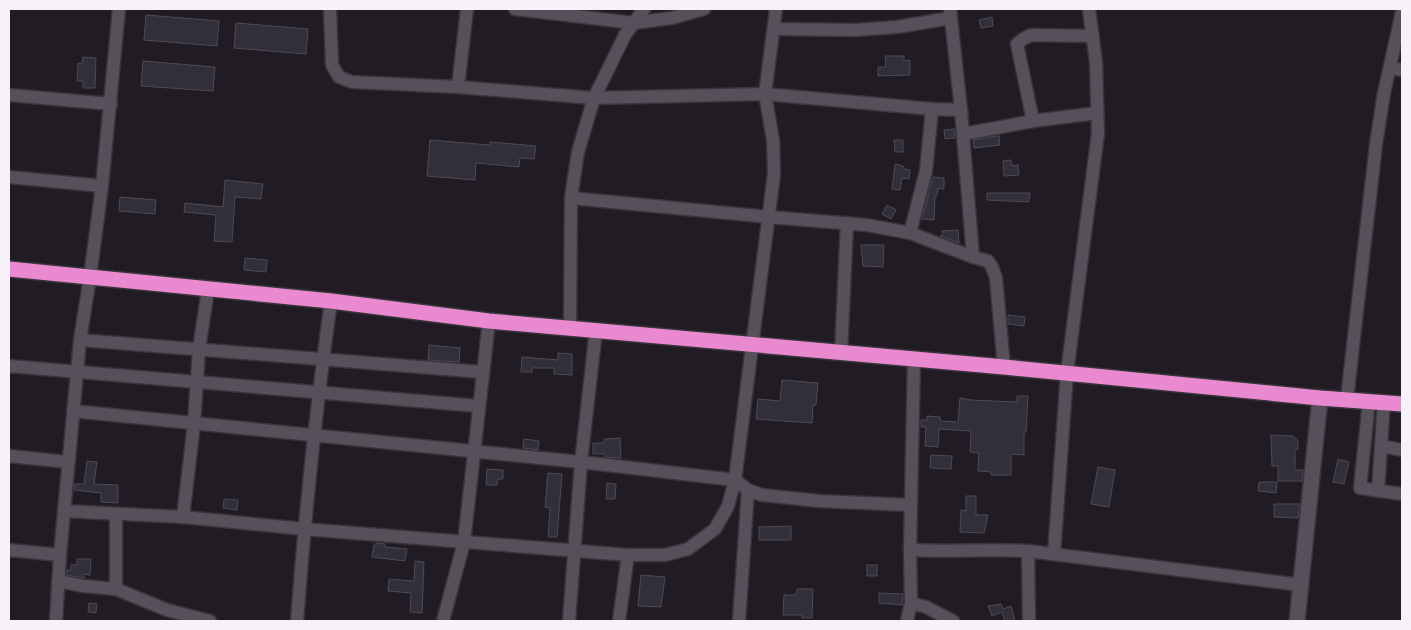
<svg xmlns="http://www.w3.org/2000/svg" width="1411" height="630" font-family="Helvetica,sans-serif">
	<rect width="100%" height="100%" fill="#211b23"/>
	<g fill="#312f39" stroke="#4d4b56">
		<path d="M 146,15 L 219,21 L 217,46 L 144,40 Z"/>
		<path d="M 992,17 L 993,26 L 981,28 L 979,20 Z"/>
		<path d="M 236,23 L 308,29 L 306,54 L 234,48 Z"/>
		<path d="M 885,56 L 904,56 L 904,61 L 910,60 L 910,75 L 878,76 L 878,67 L 886,67 Z"/>
		<path d="M 83,57 L 96,58 L 95,88 L 83,88 L 83,81 L 77,81 L 78,63 L 82,64 Z"/>
		<path d="M 143,61 L 215,67 L 213,91 L 141,86 Z"/>
		<path d="M 954,129 L 955,138 L 945,139 L 944,130 Z"/>
		<path d="M 995,136 L 999,136 L 1000,145 L 974,148 L 973,140 Z"/>
		<path d="M 430,140 L 490,145 L 490,142 L 536,146 L 534,159 L 520,158 L 519,167 L 476,163 L 475,180 L 427,176 Z"/>
		<path d="M 894,140 L 903,140 L 903,152 L 895,152 Z"/>
		<path d="M 1011,160 L 1012,166 L 1018,165 L 1019,175 L 1004,176 L 1003,161 Z"/>
		<path d="M 895,164 L 903,166 L 904,169 L 910,170 L 909,179 L 902,178 L 900,190 L 892,189 Z"/>
		<path d="M 933,177 L 944,178 L 944,189 L 938,188 L 937,196 L 935,196 L 934,220 L 922,219 Z"/>
		<path d="M 225,180 L 263,184 L 261,199 L 235,197 L 232,242 L 214,241 L 216,215 L 184,212 L 185,203 L 223,207 Z"/>
		<path d="M 987,193 L 1030,193 L 1029,202 L 987,200 Z"/>
		<path d="M 120,197 L 156,200 L 155,214 L 119,211 Z"/>
		<path d="M 887,205 L 896,210 L 891,219 L 882,214 Z"/>
		<path d="M 958,230 L 959,243 L 940,236 L 943,235 L 942,231 Z"/>
		<path d="M 861,245 L 884,245 L 883,267 L 863,266 Z"/>
		<path d="M 245,258 L 267,260 L 266,272 L 244,270 Z"/>
		<path d="M 1008,315 L 1025,317 L 1024,326 L 1008,324 Z"/>
		<path d="M 429,345 L 460,348 L 459,362 L 428,360 Z"/>
		<path d="M 558,353 L 572,354 L 572,375 L 554,374 L 554,368 L 532,368 L 532,372 L 521,372 L 522,357 L 558,360 Z"/>
		<path d="M 782,380 L 818,383 L 816,405 L 813,405 L 812,423 L 756,419 L 758,399 L 780,401 Z"/>
		<path d="M 1017,396 L 1028,396 L 1026,432 L 1024,432 L 1024,455 L 1011,454 L 1011,475 L 991,475 L 991,472 L 978,471 L 979,453 L 970,452 L 971,431 L 939,429 L 938,447 L 925,446 L 926,427 L 921,427 L 921,420 L 927,420 L 927,416 L 940,417 L 940,421 L 958,422 L 960,398 L 971,400 L 1017,402 Z"/>
		<path d="M 1271,435 L 1293,436 L 1298,441 L 1298,449 L 1295,450 L 1295,470 L 1303,470 L 1302,481 L 1278,481 L 1278,466 L 1272,466 Z"/>
		<path d="M 620,438 L 621,458 L 605,457 L 605,454 L 593,454 L 593,443 L 604,443 L 604,439 Z"/>
		<path d="M 524,439 L 539,441 L 538,450 L 523,448 Z"/>
		<path d="M 931,455 L 952,456 L 951,469 L 930,468 Z"/>
		<path d="M 1338,459 L 1349,462 L 1344,484 L 1333,482 Z"/>
		<path d="M 87,461 L 97,462 L 94,484 L 118,485 L 118,503 L 101,502 L 101,493 L 74,490 L 75,484 L 84,484 Z"/>
		<path d="M 1098,467 L 1115,470 L 1109,507 L 1091,504 Z"/>
		<path d="M 487,469 L 503,470 L 503,479 L 498,479 L 497,485 L 486,485 Z"/>
		<path d="M 548,473 L 562,474 L 557,537 L 548,537 L 550,508 L 545,507 Z"/>
		<path d="M 1259,482 L 1277,482 L 1276,493 L 1258,491 Z"/>
		<path d="M 607,483 L 616,484 L 615,499 L 606,499 Z"/>
		<path d="M 966,496 L 976,496 L 976,515 L 988,515 L 984,533 L 960,532 L 961,510 L 966,511 Z"/>
		<path d="M 224,499 L 238,500 L 237,510 L 223,508 Z"/>
		<path d="M 1274,504 L 1300,504 L 1298,518 L 1274,517 Z"/>
		<path d="M 791,526 L 791,540 L 759,540 L 759,527 Z"/>
		<path d="M 376,543 L 385,544 L 385,547 L 407,549 L 405,561 L 372,557 L 374,545 L 376,546 Z"/>
		<path d="M 77,559 L 91,559 L 90,575 L 85,574 L 84,578 L 67,575 L 67,570 L 71,570 L 71,565 L 77,565 Z"/>
		<path d="M 415,561 L 424,562 L 422,613 L 410,612 L 411,593 L 388,591 L 389,579 L 414,581 Z"/>
		<rect x="867" y="565" width="10" height="11"/>
		<path d="M 641,575 L 665,577 L 661,607 L 638,606 Z"/>
		<path d="M 797,589 L 813,589 L 812,618 L 802,618 L 802,615 L 783,615 L 784,595 L 796,595 Z"/>
		<path d="M 879,593 L 903,594 L 902,605 L 879,603 Z"/>
		<path d="M 89,603 L 97,604 L 96,613 L 88,612 Z"/>
		<path d="M 1001,604 L 1003,609 L 1011,606 L 1015,621 L 1005,621 L 1002,612 L 992,616 L 988,606 Z"/>
	</g>
	<g fill="none" stroke-linecap="round" stroke-linejoin="round">
		<g stroke="#3a353c" stroke-width="15">
			<g id="street">
				<path d="M 330,9 L 332,65 L 339,77 L 352,82 L 458,87 L 594,98 L 765,94 L 932,109 L 961,110"/>
				<path d="M 515,9 L 634,23 L 672,18 L 704,9"/>
				<path d="M 950,9 L 961,110 L 973,257"/>
				<path d="M 774,29 L 855,30 L 897,27 L 951,18"/>
				<path d="M 1390,68 L 1402,70"/>
				<path d="M 458,87 L 467,9"/>
				<path d="M 9,95 L 111,104"/>
				<path d="M 1033,121 L 1017,44 L 1023,39 L 1031,35 L 1093,36"/>
				<path d="M 963,134 L 1033,121 L 1097,113"/>
				<path d="M 9,177 L 102,186"/>
				<path d="M 571,198 L 769,217 L 867,225 L 910,233 L 973,257 L 988,261 L 992,267 L 996,278 L 1004,367"/>
				<path d="M 910,233 L 926,171 L 932,109"/>
				<path d="M 570,328 L 571,198 L 578,152 L 594,98 L 625,35 L 644,9"/>
				<path d="M 80,340 L 482,372"/>
				<path d="M 841,353 L 847,223"/>
				<path d="M 9,366 L 478,406"/>
				<path d="M 1347,399 L 1376,144 L 1384,93 L 1402,12"/>
				<path d="M 1369,401 L 1360,488 L 1402,494"/>
				<path d="M 73,411 L 581,462 L 735,480 L 748,490 L 762,495 L 819,501 L 910,505"/>
				<path d="M 1381,446 L 1402,450"/>
				<path d="M 9,456 L 68,462"/>
				<path d="M 1378,491 L 1384,402"/>
				<path d="M 64,511 L 183,517 L 304,529 L 628,555 L 665,555 L 688,549 L 715,529 L 728,506 L 735,480 L 774,174 L 773,140 L 765,94 L 776,9"/>
				<path d="M 116,514 L 116,589"/>
				<path d="M 183,517 L 194,424 L 199,349 L 208,290"/>
				<path d="M 9,550 L 60,555"/>
				<path d="M 910,550 C 949,552 989,549 1028,551 L 1301,585"/>
				<path d="M 1028,551 L 1029,621"/>
				<path d="M 1054,554 L 1067,373 L 1098,133 L 1096,63 L 1089,9"/>
				<path d="M 58,581 L 83,586 L 116,589 L 167,610 L 210,621"/>
				<path d="M 911,603 L 926,607 L 953,621"/>
				<path d="M 56,621 L 60,555 L 80,340 L 90,277 L 102,186 L 119,9"/>
				<path d="M 297,621 C 305,514 316,408 331,301"/>
				<path d="M 443,621 L 464,542 L 489,321"/>
				<path d="M 569,621 L 581,462 L 596,330"/>
				<path d="M 619,621 L 628,555"/>
				<path d="M 739,621 L 748,490"/>
				<path d="M 907,621 L 911,603 L 910,550 L 914,359"/>
			</g>
		</g>
		<g stroke="#3a353c" stroke-width="18">
			<path id="secondary" d="M 1297,621 L 1320,398"/>
		</g>
		<g stroke="#3a353c" stroke-width="18">
			<path id="highway" d="M 9,269 L 331,301 L 489,321 L 1004,367 L 1320,398 L 1402,404"/>
		</g>
		<use href="#street" stroke="#574f59" stroke-width="12"/>
		<use href="#secondary" stroke="#574f59" stroke-width="15"/>
		<use href="#highway" stroke="#e989d0" stroke-width="15"/>
	</g>
	<rect width="1411" height="630" fill="none" stroke="#f7f2f9" stroke-width="20"/>
</svg>
